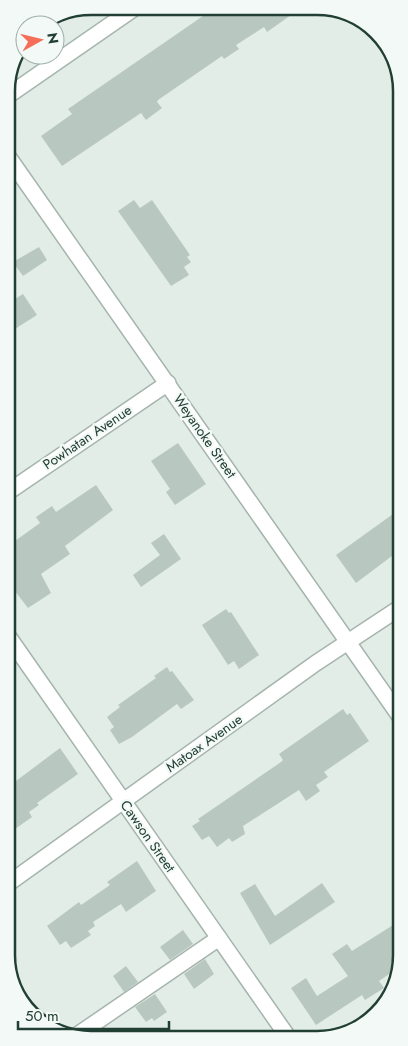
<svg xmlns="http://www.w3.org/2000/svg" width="408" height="1046" font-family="Jost,sans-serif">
	<rect width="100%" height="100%" fill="#e3ede7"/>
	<g fill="#b8c8c0">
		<path d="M 216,7 L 301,8 L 267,32 L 264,27 L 236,45 L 239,49 L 224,59 L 222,56 L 158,100 L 157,102 L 162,108 L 146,120 L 141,113 L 62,166 L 41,136 L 72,114 L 68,109 Z"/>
		<path d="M 134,200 L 140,208 L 152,200 L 190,255 L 187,257 L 191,262 L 184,267 L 189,275 L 171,286 L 118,211 Z"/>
		<path d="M 39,247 L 47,260 L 23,276 L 13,262 Z"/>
		<path d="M 23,294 L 37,315 L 7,334 L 7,304 Z"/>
		<path d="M 178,443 L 206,484 L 175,505 L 166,492 L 170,489 L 151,461 Z"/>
		<path d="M 96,485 L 113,510 L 65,546 L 70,554 L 41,574 L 51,593 L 28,608 L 8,582 L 8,546 L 40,523 L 36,517 L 52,506 L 56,512 Z"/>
		<path d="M 400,509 L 400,550 L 356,583 L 336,555 Z"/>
		<path d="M 164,534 L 181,559 L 141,587 L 133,575 L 160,555 L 151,543 Z"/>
		<path d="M 226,609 L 229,613 L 231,612 L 259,655 L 239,669 L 234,661 L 228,665 L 202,625 Z"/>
		<path d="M 167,667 L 170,672 L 172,671 L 194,700 L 181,709 L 177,704 L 132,737 L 119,744 L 110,730 L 114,727 L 107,717 L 120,707 L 118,705 L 156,678 L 154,676 Z"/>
		<path d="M 343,709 L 347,715 L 350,713 L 369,741 L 324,772 L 328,777 L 316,785 L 320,791 L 306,801 L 299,790 L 243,826 L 245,834 L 232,842 L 229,838 L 217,847 L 209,836 L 202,840 L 192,826 L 200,821 L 198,819 L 281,762 L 283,760 L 279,754 Z"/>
		<path d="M 60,748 L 78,774 L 37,803 L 39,805 L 29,812 L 32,817 L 15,829 L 9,819 L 8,787 Z"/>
		<path d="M 137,861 L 156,891 L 126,912 L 121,904 L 93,922 L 95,926 L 88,931 L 91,935 L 71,948 L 66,941 L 60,945 L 47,926 L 79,902 L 81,905 L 110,885 L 107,882 Z"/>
		<path d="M 322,883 L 335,902 L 270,945 L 240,893 L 255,884 L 275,916 Z"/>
		<path d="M 401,920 L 402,961 L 398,968 L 379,981 L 384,988 L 365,1000 L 362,995 L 316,1025 L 291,988 L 306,978 L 317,996 L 348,976 L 332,954 L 347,944 L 352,951 Z"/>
		<path d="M 183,930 L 193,944 L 170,960 L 160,947 Z"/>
		<path d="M 205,959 L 214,974 L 194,989 L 184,974 Z"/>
		<path d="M 126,966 L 138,982 L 124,992 L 113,976 Z"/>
		<path d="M 155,994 L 167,1012 L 154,1021 L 152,1018 L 146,1022 L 135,1007 Z"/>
	</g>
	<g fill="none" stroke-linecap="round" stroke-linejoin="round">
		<g stroke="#a5b5ae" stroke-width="18">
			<g id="minor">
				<path d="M 6,97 L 136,7"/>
				<path d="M 7,155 L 401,718"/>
				<path d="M 8,492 L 168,383"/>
				<path d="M 8,636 L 288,1037"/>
				<path d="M 9,883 L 316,663 L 401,607"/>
				<path d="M 73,1038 L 219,938"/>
			</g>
		</g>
		<use href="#minor" stroke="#fff" stroke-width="15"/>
	</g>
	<g text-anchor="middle" stroke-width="4.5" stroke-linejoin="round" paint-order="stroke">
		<g font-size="14" fill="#223f34" stroke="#f3f9f6">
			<text transform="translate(205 436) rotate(55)" y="5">Weyanoke Street</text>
			<text transform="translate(87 437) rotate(-34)" y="5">Powhatan Avenue</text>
			<text transform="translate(204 743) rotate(-35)" y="5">Matoax Avenue</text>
			<text transform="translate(148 836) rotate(55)" y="5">Cawson Street</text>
		</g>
	</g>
	<path d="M0 0H408V1046H0ZM91 15H317A76 76 0 0 1 393 91V955A76 76 0 0 1 317 1031H91A76 76 0 0 1 15 955V91A76 76 0 0 1 91 15Z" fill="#f3f9f6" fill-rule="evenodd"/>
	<path fill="none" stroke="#223f34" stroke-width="2.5" d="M91 15H317A76 76 0 0 1 393 91V955A76 76 0 0 1 317 1031H91A76 76 0 0 1 15 955V91A76 76 0 0 1 91 15Z"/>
	<g transform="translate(40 40) rotate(82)"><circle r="24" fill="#f3f9f6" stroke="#9fafa8"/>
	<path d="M0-4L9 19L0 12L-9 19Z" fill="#f46e59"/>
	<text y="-8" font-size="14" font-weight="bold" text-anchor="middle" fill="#223f34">N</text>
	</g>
	<path d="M18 1021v8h151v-8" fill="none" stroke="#223f34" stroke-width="2.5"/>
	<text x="25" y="1021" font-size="15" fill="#223f34" stroke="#f3f9f6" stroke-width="4" paint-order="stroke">50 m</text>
</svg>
